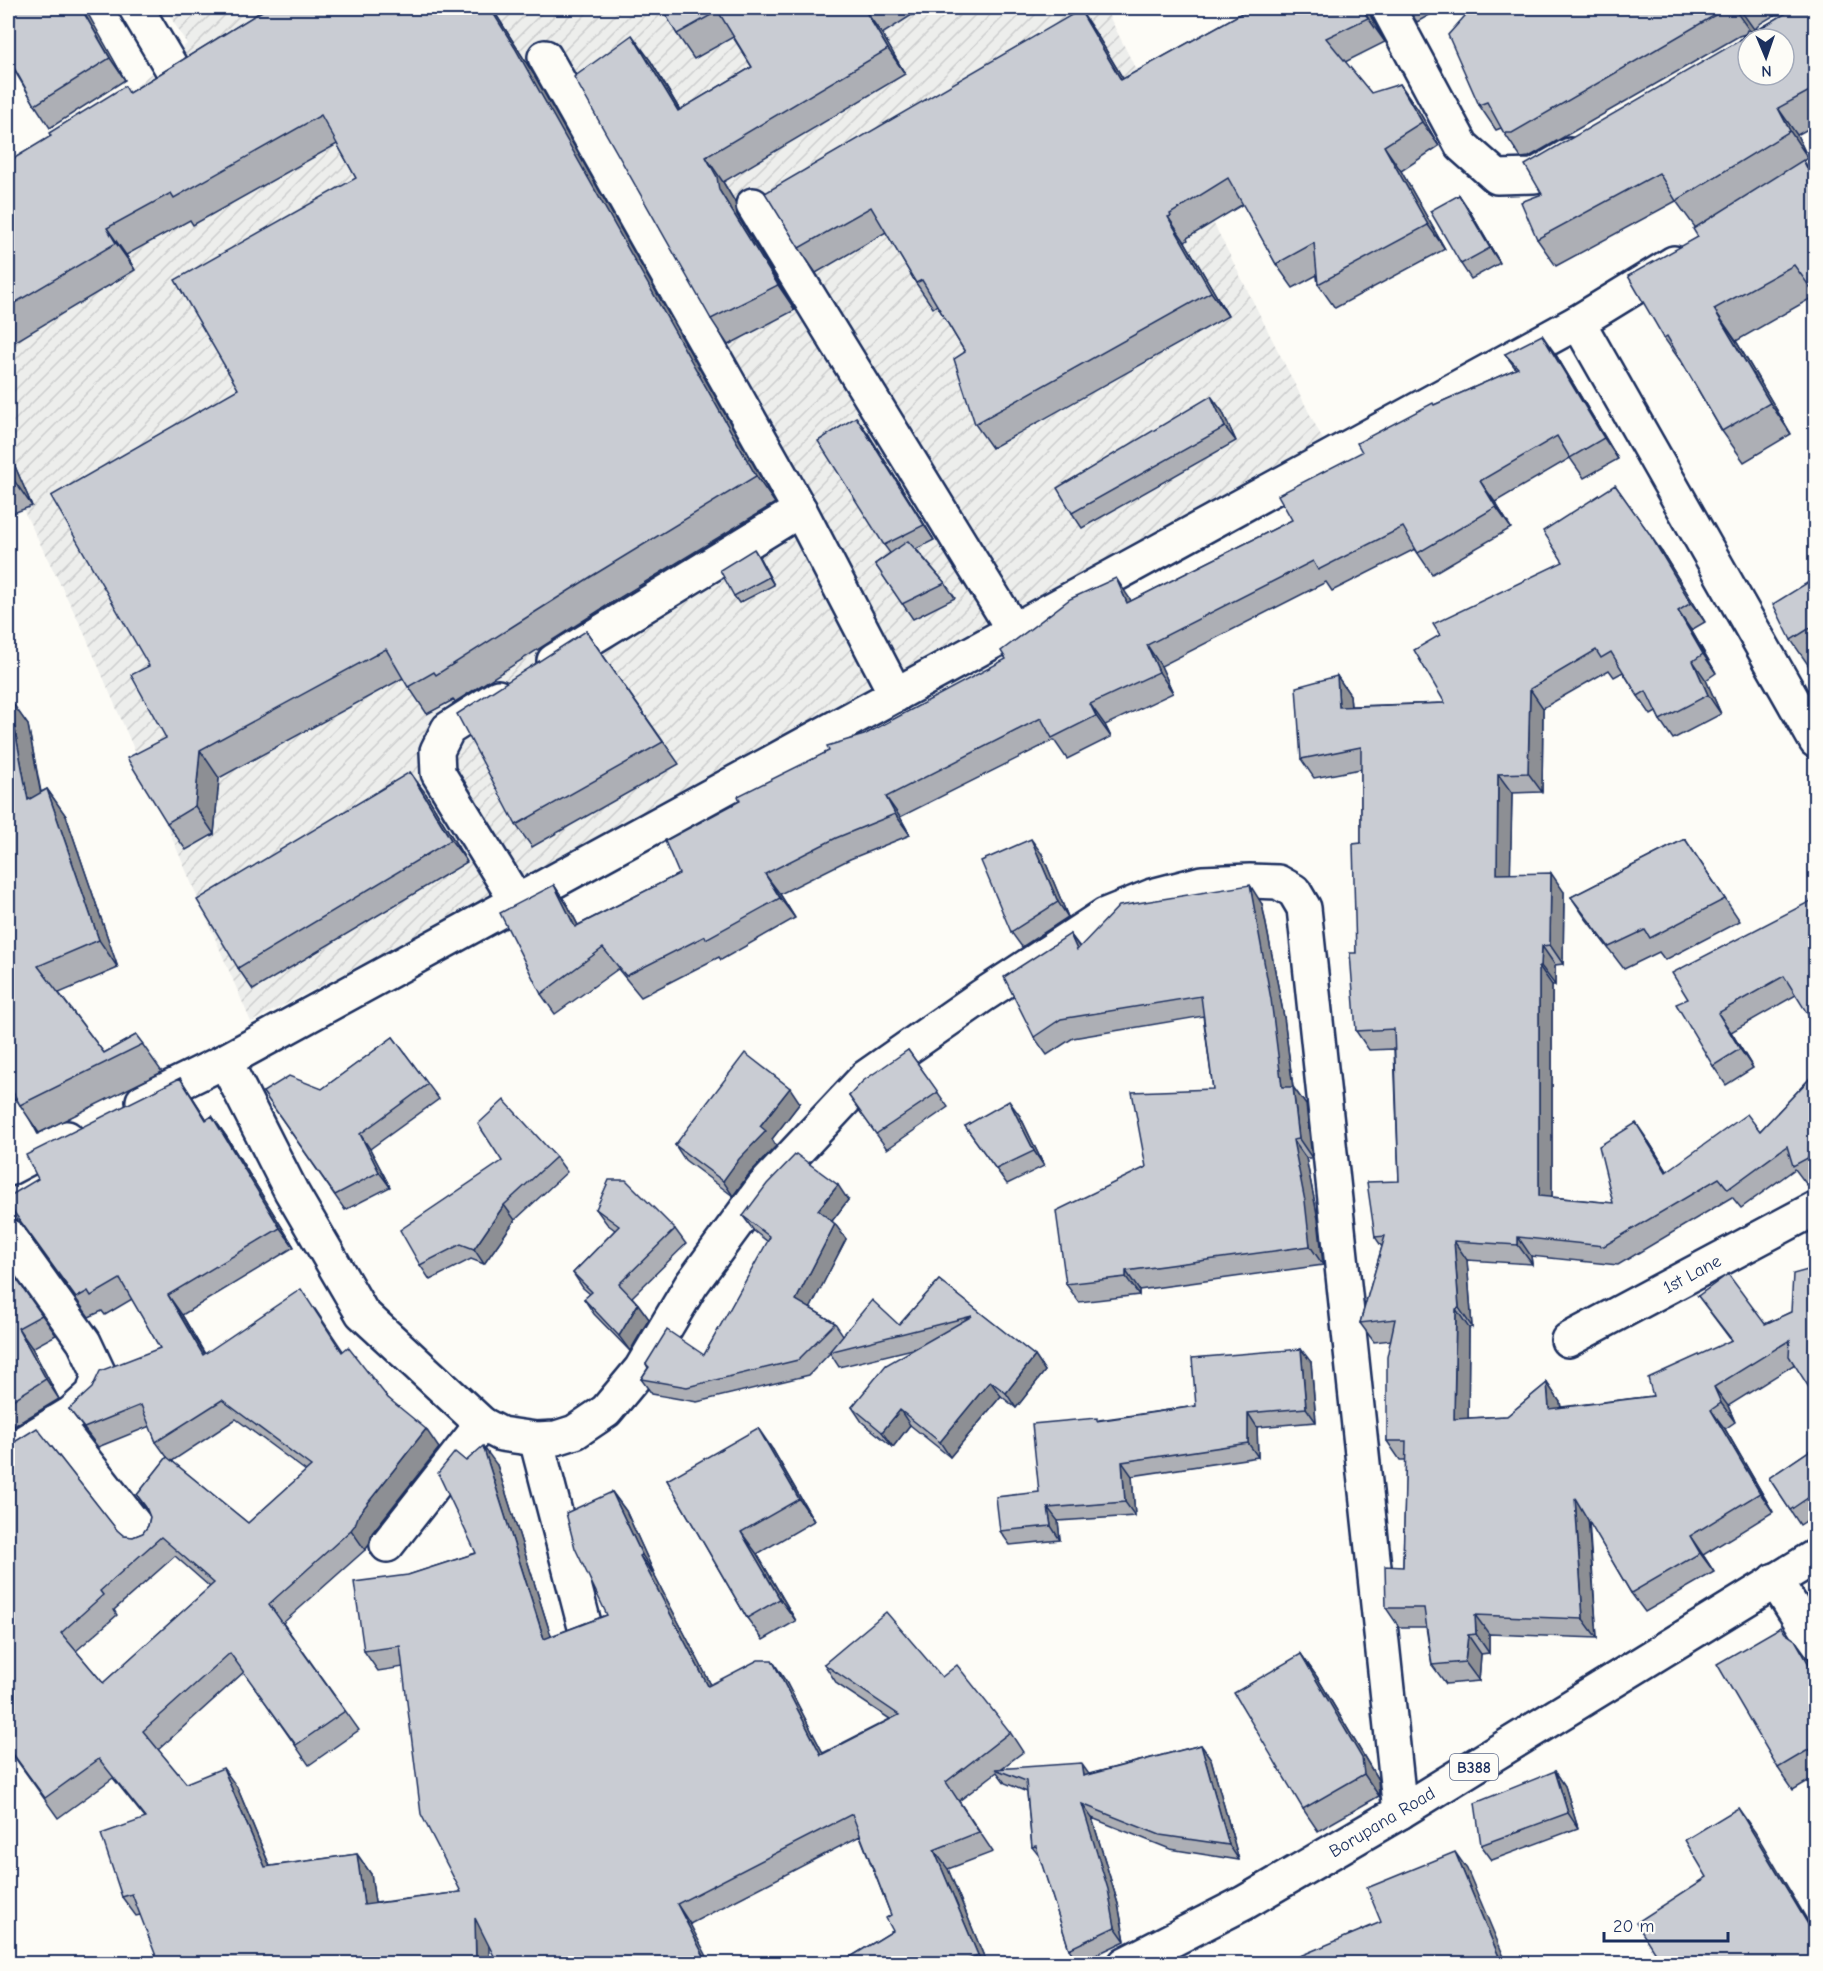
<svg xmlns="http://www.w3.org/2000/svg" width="1823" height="1971" font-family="'Comic Neue',sans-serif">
	<defs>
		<pattern id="industrial-furrows" width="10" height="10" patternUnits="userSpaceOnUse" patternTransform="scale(1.5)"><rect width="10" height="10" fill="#edeeec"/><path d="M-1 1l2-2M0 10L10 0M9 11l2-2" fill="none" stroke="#cbcccd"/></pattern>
	</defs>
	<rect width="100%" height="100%" fill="#fdfcf7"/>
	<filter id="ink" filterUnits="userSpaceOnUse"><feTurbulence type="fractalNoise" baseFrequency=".0167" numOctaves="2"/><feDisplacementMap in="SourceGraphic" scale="12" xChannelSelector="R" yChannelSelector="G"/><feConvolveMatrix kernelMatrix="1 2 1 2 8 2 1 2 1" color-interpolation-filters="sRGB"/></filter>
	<g filter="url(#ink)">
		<path fill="url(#industrial-furrows)" d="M 165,8 L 1105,8 L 1328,450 L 1042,613 L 251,1022 L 82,628 L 8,479 L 8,190 L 187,44 Z"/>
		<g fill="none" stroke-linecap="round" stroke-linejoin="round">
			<g stroke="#1b2f5e" stroke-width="38">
				<g id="minor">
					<path d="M 136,8 L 174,72"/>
					<path d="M 1388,8 L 1462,146 L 1497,177 L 1534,176 L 1570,155"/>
					<path d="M 545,57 L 800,510 L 896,695"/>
					<path d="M 753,205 L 1014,631"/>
					<path d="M 1578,322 L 1816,741"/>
					<path d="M 554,661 L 800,510"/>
					<path d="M 498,697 L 448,729 L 437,751 L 438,773 L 517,902"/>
					<path d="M 225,1061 L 291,1191 L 362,1313 L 482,1424 L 501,1434 L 536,1439 L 556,1438 L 575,1432 L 606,1411 L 641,1369 L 691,1285 L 763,1187 L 866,1077 L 982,996 L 1105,915 L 1152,896 L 1202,883 L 1250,881 L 1278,882 L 1294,891 L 1304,908 L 1400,1812"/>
					<path d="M 143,1101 L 225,1061 L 1578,322 L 1674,263"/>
					<path d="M 8,1115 L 30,1156"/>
					<path d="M 8,1169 L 67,1138"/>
					<path d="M 8,1236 L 84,1342 L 99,1374 L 93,1394 L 72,1413 L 8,1452"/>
					<path d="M 1568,1340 L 1816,1208"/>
					<path d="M 55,1423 L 145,1538"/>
					<path d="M 536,1439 L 585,1627"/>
					<path d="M 387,1545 L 482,1424"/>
					<path d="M 1775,1580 L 1816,1645"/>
				</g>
			</g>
			<g stroke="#1b2f5e" stroke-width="38">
				<path id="major" d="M 1125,1964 L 1244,1903 L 1400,1812 L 1816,1556"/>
			</g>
			<use href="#minor" stroke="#fdfcf7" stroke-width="33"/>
			<use href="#major" stroke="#fdfcf7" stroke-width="33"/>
		</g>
		<g fill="#adafb5" stroke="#1b2f5e" stroke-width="1.5" fill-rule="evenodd">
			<path d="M 8,8 L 83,8 L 125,80 L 50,128 L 35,105 L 13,68 L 8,71 Z"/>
			<path d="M 267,8 L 492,8 L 534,75 L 775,503 L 611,603 L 455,702 L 453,700 L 427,714 L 403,678 L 219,778 L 214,834 L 186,850 L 167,823 L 166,738 L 149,666 L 238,389 L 356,178 L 337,144 L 193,225 L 190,220 L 126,255 L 135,270 L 8,346 L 8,162 L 129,93 Z"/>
			<path d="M 662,8 L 923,8 L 882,34 L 905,74 L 723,182 L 735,202 L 737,215 L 795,310 L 728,345 L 711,319 L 650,60 L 680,110 L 752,67 L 733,37 L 694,59 L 677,34 Z"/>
			<path d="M 1251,8 L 1369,8 L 1371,17 L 1385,42 L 1345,62 L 1371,93 L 1417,108 L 1439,146 L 1401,171 L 1445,249 L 1335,308 L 1318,284 L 1317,275 L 1293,288 L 1276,264 L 1243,204 L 1187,238 L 1188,240 L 1185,242 L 1228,316 L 992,448 L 975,424 L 965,352 L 937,305 L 933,308 L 916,283 L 886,232 L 816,273 L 799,248 L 1097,35 L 1123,79 Z"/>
			<path d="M 1407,8 L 1442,8 L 1417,22 Z"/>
			<path d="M 1472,8 L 1787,8 L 1761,23 L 1754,30 L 1761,28 L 1795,8 L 1814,8 L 1815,9 L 1815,125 L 1797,135 L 1808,158 L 1804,161 L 1810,170 L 1815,167 L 1815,296 L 1736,341 L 1791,434 L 1744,462 L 1722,431 L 1686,369 L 1664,338 L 1698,237 L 1695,227 L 1676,201 L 1556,266 L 1537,239 L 1542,194 L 1739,41 L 1745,34 L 1739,36 L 1529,157 L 1521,158 L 1501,128 L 1496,130 L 1479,105 Z"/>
			<path d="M 1459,195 L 1469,210 L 1500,263 L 1471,279 L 1461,264 Z"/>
			<path d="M 1505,354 L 1556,355 L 1618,459 L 1584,478 L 1570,458 L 1495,502 L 1511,528 L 1432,574 L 1415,549 L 1332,591 L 1326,582 L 1161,666 L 1173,693 L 1105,725 L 1111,737 L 1067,759 L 1054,740 L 900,817 L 910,835 L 850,859 L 780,894 L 795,918 L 721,960 L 719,957 L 641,997 L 618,969 L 555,1014 L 541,994 L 554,885 L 568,906 L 578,925 L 679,874 L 864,735 L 1130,599 L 1131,601 L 1292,520 L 1362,452 L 1434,405 L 1516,369 Z"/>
			<path d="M 1222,411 L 1236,441 L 1082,528 L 1072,513 Z"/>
			<path d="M 867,432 L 934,540 L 916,549 L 945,583 L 955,598 L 913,619 L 875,564 L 890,553 L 884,545 Z"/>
			<path d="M 8,450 L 32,506 L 8,515 Z"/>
			<path d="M 1662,552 L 1705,622 L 1691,630 L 1716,673 L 1706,680 L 1721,714 L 1673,739 L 1660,720 L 1656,712 L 1651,715 L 1638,696 L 1623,672 L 1614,677 L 1609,670 L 1543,708 L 1542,792 L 1512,793 L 1510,874 L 1564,892 L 1563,964 L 1555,965 L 1555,985 L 1552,985 L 1552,1197 L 1613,1203 L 1649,1142 L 1667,1171 L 1760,1131 L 1815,1073 L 1815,1180 L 1807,1185 L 1795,1169 L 1741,1208 L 1732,1197 L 1618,1265 L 1531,1256 L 1532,1264 L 1467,1260 L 1472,1327 L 1469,1328 L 1468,1418 L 1507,1416 L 1547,1383 L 1560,1402 L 1561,1407 L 1653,1396 L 1731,1340 L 1698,1296 L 1765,1324 L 1791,1312 L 1795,1364 L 1728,1406 L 1735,1422 L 1725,1429 L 1773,1512 L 1703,1555 L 1714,1572 L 1645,1612 L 1631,1593 L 1589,1521 L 1597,1638 L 1489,1634 L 1489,1653 L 1481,1654 L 1479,1681 L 1446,1684 L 1432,1665 L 1426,1627 L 1399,1627 L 1386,1608 L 1403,1567 L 1406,1460 L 1400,1460 L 1387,1441 L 1391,1340 L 1374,1342 L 1360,1323 L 1382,1247 L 1375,1237 L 1399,1181 L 1394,1049 L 1369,1050 L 1356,1031 L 1356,953 L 1361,843 L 1361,769 L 1314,778 L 1301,759 L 1337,676 L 1350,695 L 1351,706 L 1445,703 Z"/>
			<path d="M 759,557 L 774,585 L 739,603 L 734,596 Z"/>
			<path d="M 1815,578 L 1815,667 L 1811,669 L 1791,640 Z"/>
			<path d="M 586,631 L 679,764 L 532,847 L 516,825 Z"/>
			<path d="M 8,698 L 28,725 L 41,792 L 47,789 L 66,816 L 118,968 L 59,993 L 104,1053 L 136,1035 L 162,1072 L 39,1133 L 16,1099 L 8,1097 Z"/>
			<path d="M 426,794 L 467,862 L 253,990 L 238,968 Z"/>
			<path d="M 1685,839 L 1740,921 L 1665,960 L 1659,952 L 1624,969 L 1586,919 L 1571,897 Z"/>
			<path d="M 1042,854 L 1068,917 L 1022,947 L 1011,932 Z"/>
			<path d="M 1811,901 L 1796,995 L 1731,1032 L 1753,1068 L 1726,1085 L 1713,1066 L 1688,999 Z"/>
			<path d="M 1262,904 L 1284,1017 L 1293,1087 L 1306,1105 L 1312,1158 L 1306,1158 L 1318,1219 L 1323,1265 L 1139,1290 L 1139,1295 L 1079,1302 L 1066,1284 L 1146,1167 L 1213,1089 L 1203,1016 L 1073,1038 L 1047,1055 L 1034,1037 L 1070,934 L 1080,947 Z"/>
			<path d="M 393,1037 L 439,1099 L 370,1149 L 390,1187 L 345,1210 L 263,1092 L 322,1089 Z"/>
			<path d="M 908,1050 L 948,1107 L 887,1149 L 849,1096 Z"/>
			<path d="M 193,1098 L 207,1120 L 212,1116 L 226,1136 L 294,1247 L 182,1315 L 205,1354 L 315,1309 L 343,1351 L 388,1398 L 439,1448 L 372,1533 L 369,1545 L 365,1550 L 283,1623 L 359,1730 L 309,1765 L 244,1672 L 158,1750 L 186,1783 L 237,1787 L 270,1866 L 357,1854 L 371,1874 L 375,1903 L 461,1892 L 403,1667 L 378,1671 L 364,1651 L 408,1575 L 476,1553 L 466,1461 L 497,1465 L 551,1636 L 607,1615 L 612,1492 L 626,1511 L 655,1575 L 654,1575 L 711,1685 L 785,1680 L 823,1753 L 890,1719 L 837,1684 L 824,1664 L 942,1677 L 1010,1732 L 1023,1752 L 1002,1768 L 1089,1774 L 1201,1745 L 1211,1759 L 1239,1860 L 1170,1849 L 1092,1818 L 1118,1904 L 1125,1941 L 1079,1963 L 1069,1949 L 1040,1857 L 1032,1847 L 1027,1792 L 1005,1783 L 997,1772 L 959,1801 L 993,1852 L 948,1869 L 987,1964 L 839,1964 L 893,1931 L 891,1915 L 860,1836 L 690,1924 L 489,1945 L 140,1915 L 136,1916 L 122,1897 L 145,1818 L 113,1778 L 58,1818 L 8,1748 L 8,1446 L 124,1536 L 133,1537 L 143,1533 L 148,1526 L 150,1517 L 147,1510 L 137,1495 L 167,1457 L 156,1442 L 150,1426 L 98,1447 L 69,1409 L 160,1348 L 132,1299 L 105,1315 L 102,1311 L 89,1317 L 23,1225 L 16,1219 L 8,1207 L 8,1197 ZM 236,1419 L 306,1471 L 248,1523 L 172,1461 ZM 175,1556 L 210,1587 L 103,1683 L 76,1651 L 117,1615 L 114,1610 Z"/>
			<path d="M 800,1103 L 772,1139 L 776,1146 L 749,1174 L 733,1196 L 685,1160 L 675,1145 Z"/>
			<path d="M 1020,1116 L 1044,1166 L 1007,1184 L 965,1126 Z"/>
			<path d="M 556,1157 L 567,1172 L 515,1220 L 484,1264 L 471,1259 L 430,1280 L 420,1265 Z"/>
			<path d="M 848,1200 L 832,1221 L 846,1239 L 810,1308 L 835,1323 L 843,1335 L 899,1325 L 939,1280 L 1035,1356 L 1045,1371 L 1016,1408 L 1001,1396 L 950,1457 L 910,1425 L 893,1447 L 862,1422 L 852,1407 L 917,1348 L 839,1367 L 830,1353 L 809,1375 L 697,1402 L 652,1394 L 641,1379 L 648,1368 L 646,1364 L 704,1355 L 768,1242 L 754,1231 L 743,1216 Z"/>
			<path d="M 596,1209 L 675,1229 L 686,1244 L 632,1297 L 638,1304 L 649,1319 L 630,1351 L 594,1314 L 584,1299 L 590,1294 L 583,1288 L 573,1273 L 615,1230 L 607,1224 Z"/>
			<path d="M 8,1267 L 56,1335 L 32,1348 L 59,1399 L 14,1426 L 8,1416 Z"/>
			<path d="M 1311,1362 L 1316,1422 L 1257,1427 L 1258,1457 L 1132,1476 L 1135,1516 L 1058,1521 L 1060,1540 L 1010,1545 L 1000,1531 L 1039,1492 L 1099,1420 L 1196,1406 Z"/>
			<path d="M 1815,1447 L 1815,1515 L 1800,1525 L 1769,1478 Z"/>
			<path d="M 773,1450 L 814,1521 L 757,1554 L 796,1621 L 763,1640 L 747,1618 L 667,1480 Z"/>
			<path d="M 1786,1634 L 1795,1640 L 1815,1671 L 1815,1777 L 1793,1790 L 1778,1768 Z"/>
			<path d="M 1301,1654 L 1317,1677 L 1378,1780 L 1379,1796 L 1318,1831 L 1303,1809 Z"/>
			<path d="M 1555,1771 L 1565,1786 L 1578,1828 L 1492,1860 L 1481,1845 Z"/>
		</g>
		<g fill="#8d8f94" stroke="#1b2f5e" stroke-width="1.5">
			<path d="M 81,8 L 83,8 L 88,14 L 125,80 L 110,58 Z"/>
			<path d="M 490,8 L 492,8 L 534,75 L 775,503 L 756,476 Z"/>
			<path d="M 1362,8 L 1369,8 L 1371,17 L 1385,42 L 1368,18 Z"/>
			<path d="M 1736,8 L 1739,8 L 1754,29 L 1752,34 L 1735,10 Z"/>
			<path d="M 864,9 L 882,34 L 905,74 L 888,49 Z"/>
			<path d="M 1080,10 L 1097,35 L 1138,104 L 1121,80 Z"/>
			<path d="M 632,35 L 650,60 L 695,136 L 678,111 Z"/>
			<path d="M 1400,84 L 1417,108 L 1439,146 L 1422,122 Z"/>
			<path d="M 1778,108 L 1797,135 L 1808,158 L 1790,131 Z"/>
			<path d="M 1384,146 L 1401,171 L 1445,249 L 1428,225 Z"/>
			<path d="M 706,157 L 723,182 L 735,202 L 737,215 L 795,310 L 778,285 L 719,190 Z"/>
			<path d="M 1459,195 L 1469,210 L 1500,263 L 1490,248 Z"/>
			<path d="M 1168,217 L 1185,242 L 1228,316 L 1211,292 Z"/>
			<path d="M 107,228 L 126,255 L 135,270 L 116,243 Z"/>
			<path d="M 1714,309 L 1736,341 L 1791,434 L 1770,403 Z"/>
			<path d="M 1542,335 L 1556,355 L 1618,459 L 1604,438 Z"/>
			<path d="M 1211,396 L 1222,411 L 1236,441 L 1225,427 Z"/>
			<path d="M 856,417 L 867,432 L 934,540 L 924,525 Z"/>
			<path d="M 8,450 L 32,506 L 13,479 L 8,467 Z"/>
			<path d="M 1480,481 L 1495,502 L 1511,528 L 1496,507 Z"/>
			<path d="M 1615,485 L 1662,552 L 1705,622 L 1691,603 Z"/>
			<path d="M 754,549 L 759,557 L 774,585 L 769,577 Z"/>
			<path d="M 1116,578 L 1130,599 L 1141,624 L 1127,603 Z"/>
			<path d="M 1678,611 L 1691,630 L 1716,673 L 1703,654 Z"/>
			<path d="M 1147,645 L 1161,666 L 1173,693 L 1159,672 Z"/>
			<path d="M 1693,661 L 1706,680 L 1721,714 L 1708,695 Z"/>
			<path d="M 1337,676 L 1350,695 L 1352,725 L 1339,707 Z"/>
			<path d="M 1530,689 L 1543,708 L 1542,792 L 1528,773 Z"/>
			<path d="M 9,698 L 28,725 L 47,827 L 28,800 Z"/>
			<path d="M 1090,704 L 1105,725 L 1111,737 L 1096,716 Z"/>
			<path d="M 200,750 L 219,778 L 214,834 L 195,806 Z"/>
			<path d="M 410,772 L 426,794 L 467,862 L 451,840 Z"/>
			<path d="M 1498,774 L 1512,793 L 1510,893 L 1497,874 Z"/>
			<path d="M 47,789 L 66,816 L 118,968 L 99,940 Z"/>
			<path d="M 886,797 L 900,817 L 910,835 L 895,814 Z"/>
			<path d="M 1031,839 L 1042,854 L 1068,917 L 1058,902 Z"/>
			<path d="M 1551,873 L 1564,892 L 1563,964 L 1550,945 Z"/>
			<path d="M 765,874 L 780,894 L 795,918 L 780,898 Z"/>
			<path d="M 554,885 L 568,906 L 589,947 L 575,927 Z"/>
			<path d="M 1250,885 L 1262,904 L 1284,1017 L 1295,1105 L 1282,1087 Z"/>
			<path d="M 1070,934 L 1083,952 L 1077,950 Z"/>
			<path d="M 1542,946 L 1555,965 L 1555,985 L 1541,966 Z"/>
			<path d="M 1539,966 L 1552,985 L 1552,1215 L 1539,1196 Z"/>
			<path d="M 1718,1013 L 1731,1032 L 1753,1068 L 1740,1049 Z"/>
			<path d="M 180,1078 L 193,1098 L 220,1140 L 206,1120 Z"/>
			<path d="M 1293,1087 L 1306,1105 L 1312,1158 L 1299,1139 Z"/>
			<path d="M 790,1088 L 800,1103 L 772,1139 L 776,1146 L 749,1174 L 733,1196 L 723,1181 L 760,1126 Z"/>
			<path d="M 1009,1101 L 1020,1116 L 1044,1166 L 1034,1151 Z"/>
			<path d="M 212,1116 L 226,1136 L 294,1247 L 280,1228 Z"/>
			<path d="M 1636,1123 L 1649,1142 L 1679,1191 L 1666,1172 Z"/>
			<path d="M 360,1134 L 370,1149 L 390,1187 L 379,1172 Z"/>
			<path d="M 1293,1140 L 1306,1158 L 1318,1219 L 1323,1265 L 1310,1246 Z"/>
			<path d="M 838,1185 L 848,1200 L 829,1225 L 818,1210 Z"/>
			<path d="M 504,1205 L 515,1220 L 484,1264 L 474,1249 Z"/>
			<path d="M 835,1224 L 846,1239 L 807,1315 L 796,1300 Z"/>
			<path d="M 1518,1237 L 1531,1256 L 1532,1264 L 1518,1245 Z"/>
			<path d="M 1454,1241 L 1467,1260 L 1472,1327 L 1459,1308 Z"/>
			<path d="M 1126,1271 L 1139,1290 L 1139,1295 L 1126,1277 Z"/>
			<path d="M 168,1295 L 182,1315 L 217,1375 L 203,1355 Z"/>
			<path d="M 638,1304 L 649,1319 L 630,1351 L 619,1336 Z"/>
			<path d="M 1456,1309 L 1469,1328 L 1468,1438 L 1454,1419 Z"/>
			<path d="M 18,1328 L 32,1348 L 59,1399 L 46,1379 Z"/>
			<path d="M 1301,1349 L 1311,1362 L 1316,1422 L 1306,1408 Z"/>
			<path d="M 1035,1356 L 1045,1371 L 1016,1408 L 1006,1393 Z"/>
			<path d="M 990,1381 L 1001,1396 L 950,1457 L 940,1442 Z"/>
			<path d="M 1547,1383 L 1560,1402 L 1563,1428 L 1549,1409 Z"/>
			<path d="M 1714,1387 L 1728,1406 L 1735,1422 L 1721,1403 Z"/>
			<path d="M 900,1410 L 910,1425 L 893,1447 L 882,1432 Z"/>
			<path d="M 1711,1410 L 1725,1429 L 1773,1512 L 1760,1493 Z"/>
			<path d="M 1248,1413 L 1257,1427 L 1258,1457 L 1248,1443 Z"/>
			<path d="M 758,1428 L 773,1450 L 814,1521 L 799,1499 Z"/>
			<path d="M 426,1429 L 439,1448 L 372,1533 L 369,1545 L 365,1550 L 351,1530 L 359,1514 Z"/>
			<path d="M 483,1446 L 497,1465 L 558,1658 L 544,1639 Z"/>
			<path d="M 1122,1462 L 1132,1476 L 1135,1516 L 1125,1502 Z"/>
			<path d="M 612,1492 L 626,1511 L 655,1575 L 642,1555 Z"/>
			<path d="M 1575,1498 L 1588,1517 L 1597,1638 L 1583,1619 Z"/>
			<path d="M 1048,1508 L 1058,1521 L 1060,1540 L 1051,1526 Z"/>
			<path d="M 741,1532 L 757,1554 L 796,1621 L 780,1599 Z"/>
			<path d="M 1690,1536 L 1703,1555 L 1714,1572 L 1700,1553 Z"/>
			<path d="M 640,1556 L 654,1575 L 722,1706 L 708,1686 Z"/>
			<path d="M 1475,1615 L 1489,1634 L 1489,1653 L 1476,1634 Z"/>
			<path d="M 1468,1635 L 1481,1654 L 1479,1681 L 1465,1662 Z"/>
			<path d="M 1795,1640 L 1811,1662 L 1815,1671 L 1815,1675 Z"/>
			<path d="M 1301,1654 L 1317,1677 L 1378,1780 L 1379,1796 L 1364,1774 Z"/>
			<path d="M 772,1660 L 785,1680 L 834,1774 L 821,1755 Z"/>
			<path d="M 1201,1745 L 1211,1759 L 1239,1860 L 1229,1845 Z"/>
			<path d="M 1081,1763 L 1091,1777 L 1083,1776 Z"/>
			<path d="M 223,1768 L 237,1787 L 278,1886 L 265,1867 Z"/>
			<path d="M 1555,1771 L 1565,1786 L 1578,1828 L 1568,1813 Z"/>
			<path d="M 1082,1804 L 1092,1818 L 1118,1904 L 1125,1941 L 1115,1927 Z"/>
			<path d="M 1738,1808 L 1755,1832 L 1815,1933 L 1809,1926 Z"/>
			<path d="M 934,1850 L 948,1869 L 987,1964 L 984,1964 L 978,1955 Z"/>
			<path d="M 1455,1852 L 1467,1869 L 1507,1964 L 1502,1964 Z"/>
			<path d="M 357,1854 L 371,1874 L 378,1924 L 364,1905 Z"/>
			<path d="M 677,1904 L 690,1924 L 711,1964 L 708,1964 Z"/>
			<path d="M 475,1918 L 489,1938 L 489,1964 L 476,1964 Z"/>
		</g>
		<g fill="#c9ccd3" stroke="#1b2f5e" stroke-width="1.5" fill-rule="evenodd">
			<path d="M 8,8 L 81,8 L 110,58 L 35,105 L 8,57 Z"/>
			<path d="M 267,8 L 490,8 L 515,48 L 756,476 L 592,576 L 436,675 L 434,672 L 408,687 L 386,649 L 200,750 L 195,806 L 167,823 L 127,758 L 166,738 L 131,675 L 149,666 L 51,496 L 238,389 L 175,280 L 356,178 L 321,115 L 174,198 L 171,193 L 107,228 L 116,243 L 8,307 L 8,162 L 51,136 L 49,133 L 125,86 L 129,93 Z"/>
			<path d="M 662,8 L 867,8 L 864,9 L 888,49 L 706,157 L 717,177 L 719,190 L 778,285 L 711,319 L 574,77 L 632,35 L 678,111 L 752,67 L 718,11 L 677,34 Z"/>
			<path d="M 1251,8 L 1362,8 L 1368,18 L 1326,38 L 1371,93 L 1400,84 L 1422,122 L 1384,146 L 1428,225 L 1318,284 L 1314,243 L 1276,264 L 1228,178 L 1170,214 L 1171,216 L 1168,217 L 1211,292 L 975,424 L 954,359 L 965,352 L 922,280 L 916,283 L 871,207 L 799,248 L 765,193 L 1080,10 L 1121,80 Z"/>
			<path d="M 1472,8 L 1736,8 L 1735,10 L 1730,9 L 1722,11 L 1512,133 L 1504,133 L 1487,102 L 1479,105 L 1448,35 Z"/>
			<path d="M 1795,8 L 1813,8 L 1815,12 L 1815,88 L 1778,108 L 1790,131 L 1676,201 L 1659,173 L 1537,239 L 1521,202 L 1542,194 L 1525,165 L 1739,41 L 1745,35 L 1747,30 L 1752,31 L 1761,28 ZM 1748,39 L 1784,39 L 1784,75 L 1748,75 Z"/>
			<path d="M 1803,160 L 1808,170 L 1815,167 L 1815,294 L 1794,265 L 1714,309 L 1770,403 L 1722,431 L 1667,336 L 1664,338 L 1628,276 L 1698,237 L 1693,229 Z"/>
			<path d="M 1459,195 L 1490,248 L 1461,264 L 1430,211 Z"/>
			<path d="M 1542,335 L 1604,438 L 1570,458 L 1557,436 L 1480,481 L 1496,507 L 1418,553 L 1403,527 L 1318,570 L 1313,561 L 1147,645 L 1159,672 L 1090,704 L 1096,716 L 1052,738 L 1041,718 L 886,797 L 895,814 L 836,838 L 765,874 L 780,898 L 706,939 L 705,936 L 626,976 L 603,948 L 541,994 L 500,913 L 554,885 L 575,927 L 679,874 L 665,841 L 740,801 L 738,796 L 829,751 L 827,746 L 864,735 L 1006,659 L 1001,651 L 1070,599 L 1116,578 L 1127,603 L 1292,520 L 1278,495 L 1362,452 L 1357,443 L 1433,403 L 1434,405 L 1518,368 L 1505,354 Z"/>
			<path d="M 1211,396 L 1225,427 L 1072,513 L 1057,488 Z"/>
			<path d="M 856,417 L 924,525 L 884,545 L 818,441 Z"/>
			<path d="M 8,467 L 13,479 L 8,481 Z"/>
			<path d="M 1615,485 L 1649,533 L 1691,603 L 1678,611 L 1703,654 L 1693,661 L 1708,695 L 1660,720 L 1646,691 L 1638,696 L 1611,652 L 1601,658 L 1596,650 L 1530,689 L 1528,773 L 1498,774 L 1497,874 L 1551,873 L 1550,945 L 1542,946 L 1541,966 L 1539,966 L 1539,1196 L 1613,1203 L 1599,1146 L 1636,1123 L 1666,1172 L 1747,1114 L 1760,1131 L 1815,1073 L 1815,1154 L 1793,1166 L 1787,1146 L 1728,1189 L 1719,1178 L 1604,1246 L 1518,1237 L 1518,1245 L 1454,1241 L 1459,1308 L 1456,1309 L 1454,1419 L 1507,1416 L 1547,1383 L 1549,1409 L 1653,1396 L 1648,1378 L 1732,1340 L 1698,1296 L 1728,1274 L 1765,1324 L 1791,1312 L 1793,1274 L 1815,1268 L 1815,1397 L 1789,1356 L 1790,1340 L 1714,1387 L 1721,1403 L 1711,1410 L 1760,1493 L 1690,1536 L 1700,1553 L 1631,1593 L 1575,1498 L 1583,1619 L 1475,1615 L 1476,1634 L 1468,1635 L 1465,1662 L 1432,1665 L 1424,1608 L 1386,1608 L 1385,1566 L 1403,1567 L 1406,1441 L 1387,1441 L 1387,1357 L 1395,1319 L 1360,1323 L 1385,1236 L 1375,1237 L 1367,1182 L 1399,1181 L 1394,1029 L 1356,1031 L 1350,953 L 1356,953 L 1353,844 L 1361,843 L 1361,747 L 1301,759 L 1296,687 L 1337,676 L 1339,707 L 1445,703 L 1414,650 L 1440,635 L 1433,624 L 1563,562 L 1543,531 Z"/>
			<path d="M 908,541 L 945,583 L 902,604 L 875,564 Z"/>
			<path d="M 754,549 L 769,577 L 734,596 L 720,570 Z"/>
			<path d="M 1815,578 L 1815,625 L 1791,640 L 1773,604 Z"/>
			<path d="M 586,631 L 663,742 L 516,825 L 457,714 Z"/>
			<path d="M 8,698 L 9,698 L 28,800 L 47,789 L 99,940 L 38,966 L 104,1053 L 136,1035 L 143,1044 L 20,1105 L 8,1083 Z"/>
			<path d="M 410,772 L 451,840 L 238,968 L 197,900 Z"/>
			<path d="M 1031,839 L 1058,902 L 1011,932 L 981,861 Z"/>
			<path d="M 1685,839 L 1725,899 L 1650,938 L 1645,930 L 1609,947 L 1571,897 Z"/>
			<path d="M 1250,885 L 1271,999 L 1282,1087 L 1293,1087 L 1299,1139 L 1293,1140 L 1305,1201 L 1310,1246 L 1126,1271 L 1126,1277 L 1066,1284 L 1056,1211 L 1146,1167 L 1132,1092 L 1213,1089 L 1201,996 L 1061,1019 L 1034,1037 L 1004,977 L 1070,934 L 1077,950 L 1119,906 Z"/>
			<path d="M 1815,896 L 1815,1026 L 1784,976 L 1718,1013 L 1740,1049 L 1713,1066 L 1676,1004 L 1688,999 L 1672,973 L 1811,901 Z"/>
			<path d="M 393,1037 L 428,1084 L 360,1134 L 379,1172 L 335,1195 L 263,1092 L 289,1076 L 322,1089 Z"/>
			<path d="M 908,1050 L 938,1092 L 876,1134 L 849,1096 L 863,1081 Z"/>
			<path d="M 745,1053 L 790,1088 L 760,1126 L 766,1131 L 739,1159 L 723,1181 L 675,1145 Z"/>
			<path d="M 180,1078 L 206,1120 L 212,1116 L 280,1228 L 168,1295 L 203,1355 L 301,1289 L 342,1352 L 348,1347 L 388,1398 L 426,1429 L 359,1514 L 355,1525 L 351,1530 L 269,1604 L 345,1711 L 296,1745 L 230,1653 L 143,1731 L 186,1783 L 223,1768 L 265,1867 L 357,1854 L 364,1905 L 461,1892 L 421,1814 L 400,1646 L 364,1651 L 354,1582 L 408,1575 L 476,1553 L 438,1473 L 455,1452 L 466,1461 L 483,1446 L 544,1639 L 607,1615 L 575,1548 L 566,1513 L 612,1492 L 642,1555 L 640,1556 L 708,1686 L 758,1660 L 772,1660 L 821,1755 L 899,1715 L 824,1664 L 886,1612 L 942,1677 L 957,1665 L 1010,1732 L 946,1782 L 979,1832 L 934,1850 L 978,1955 L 958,1964 L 839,1964 L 893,1931 L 886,1918 L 891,1915 L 852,1814 L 677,1904 L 708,1964 L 498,1964 L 475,1918 L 476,1964 L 159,1964 L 132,1894 L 122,1897 L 101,1834 L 146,1818 L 99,1759 L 45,1798 L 8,1747 L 8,1446 L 37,1428 L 117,1530 L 124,1536 L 133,1537 L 143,1533 L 148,1526 L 150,1517 L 146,1507 L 137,1495 L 167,1457 L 248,1523 L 311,1466 L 222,1400 L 156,1442 L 141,1405 L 84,1428 L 69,1409 L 92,1388 L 100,1371 L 160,1348 L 120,1279 L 91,1296 L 88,1291 L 76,1298 L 8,1204 L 8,1197 L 38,1179 L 26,1155 ZM 161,1537 L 214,1583 L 103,1683 L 61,1633 L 103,1595 L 100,1591 Z"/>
			<path d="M 504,1100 L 556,1157 L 504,1205 L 474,1249 L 461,1244 L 420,1265 L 400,1230 L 502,1161 L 478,1124 Z"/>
			<path d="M 1009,1101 L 1034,1151 L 996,1169 L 965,1126 Z"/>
			<path d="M 796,1154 L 838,1185 L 818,1210 L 835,1224 L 796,1300 L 835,1323 L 798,1360 L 687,1387 L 641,1379 L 649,1367 L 646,1364 L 667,1330 L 704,1355 L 770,1237 L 743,1216 L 767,1184 Z"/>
			<path d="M 609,1180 L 626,1180 L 675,1229 L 619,1284 L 638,1304 L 619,1336 L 584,1299 L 592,1292 L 573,1273 L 619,1226 L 596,1209 Z"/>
			<path d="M 8,1267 L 42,1315 L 18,1328 L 46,1379 L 8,1403 Z"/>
			<path d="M 939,1280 L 1035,1356 L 1006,1393 L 990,1381 L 940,1442 L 900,1410 L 882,1432 L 852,1407 L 886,1365 L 972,1316 L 829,1352 L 872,1300 L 899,1325 Z"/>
			<path d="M 1301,1349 L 1306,1408 L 1248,1413 L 1248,1443 L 1122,1462 L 1125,1502 L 1048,1508 L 1051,1526 L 1000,1531 L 996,1497 L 1039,1492 L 1032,1424 L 1097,1418 L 1097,1421 L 1196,1406 L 1192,1358 Z"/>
			<path d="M 758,1428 L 799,1499 L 741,1532 L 780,1599 L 747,1618 L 667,1480 Z"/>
			<path d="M 1815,1447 L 1815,1493 L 1790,1510 L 1769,1478 Z"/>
			<path d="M 1781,1627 L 1785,1633 L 1795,1640 L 1815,1675 L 1815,1746 L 1778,1768 L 1717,1664 Z"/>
			<path d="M 1301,1654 L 1362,1758 L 1364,1774 L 1303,1809 L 1234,1693 Z"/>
			<path d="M 1201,1745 L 1229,1845 L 1160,1835 L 1082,1804 L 1108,1889 L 1115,1927 L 1069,1949 L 1036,1846 L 1032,1847 L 1026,1781 L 995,1769 L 1081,1763 L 1083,1776 Z"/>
			<path d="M 1555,1771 L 1568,1813 L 1481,1845 L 1475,1803 Z"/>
			<path d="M 1738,1808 L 1809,1926 L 1815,1922 L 1815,1964 L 1662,1964 L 1636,1923 L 1707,1877 L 1685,1840 Z"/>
			<path d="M 1455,1852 L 1502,1964 L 1281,1964 L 1381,1922 L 1367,1888 Z"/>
		</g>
	</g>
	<g text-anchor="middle" stroke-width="6" stroke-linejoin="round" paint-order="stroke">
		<rect fill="#fdfcf7" stroke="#5f6c8c" stroke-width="1.5" x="1450" y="1754" width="48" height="26" rx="4.5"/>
		<g font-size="16" font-weight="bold" fill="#1b2f5e">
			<text x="1474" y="1773">B388</text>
		</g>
		<g font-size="18" fill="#1b2f5e" stroke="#fdfcf7">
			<text transform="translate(1692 1274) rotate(-28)" y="6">1st Lane</text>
			<text transform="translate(1382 1822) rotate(-31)" y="6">Borupana Road</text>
		</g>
	</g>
	<rect width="1823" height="1971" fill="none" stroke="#fdfcf7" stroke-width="30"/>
	<rect x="15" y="15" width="1793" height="1941" fill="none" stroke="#1b2f5e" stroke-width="2" filter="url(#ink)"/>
	<g transform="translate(1766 57) rotate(178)"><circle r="28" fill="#fdfcf7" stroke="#a3aaba" stroke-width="1.5"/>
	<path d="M0-4.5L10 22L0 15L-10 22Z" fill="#1b2f5e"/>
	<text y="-9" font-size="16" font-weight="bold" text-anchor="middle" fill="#1b2f5e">N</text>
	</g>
	<path d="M1604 1932v9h124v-9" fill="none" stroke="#1b2f5e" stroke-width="3"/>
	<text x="1613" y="1932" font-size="18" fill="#1b2f5e" stroke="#fdfcf7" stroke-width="4.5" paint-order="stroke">20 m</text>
</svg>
